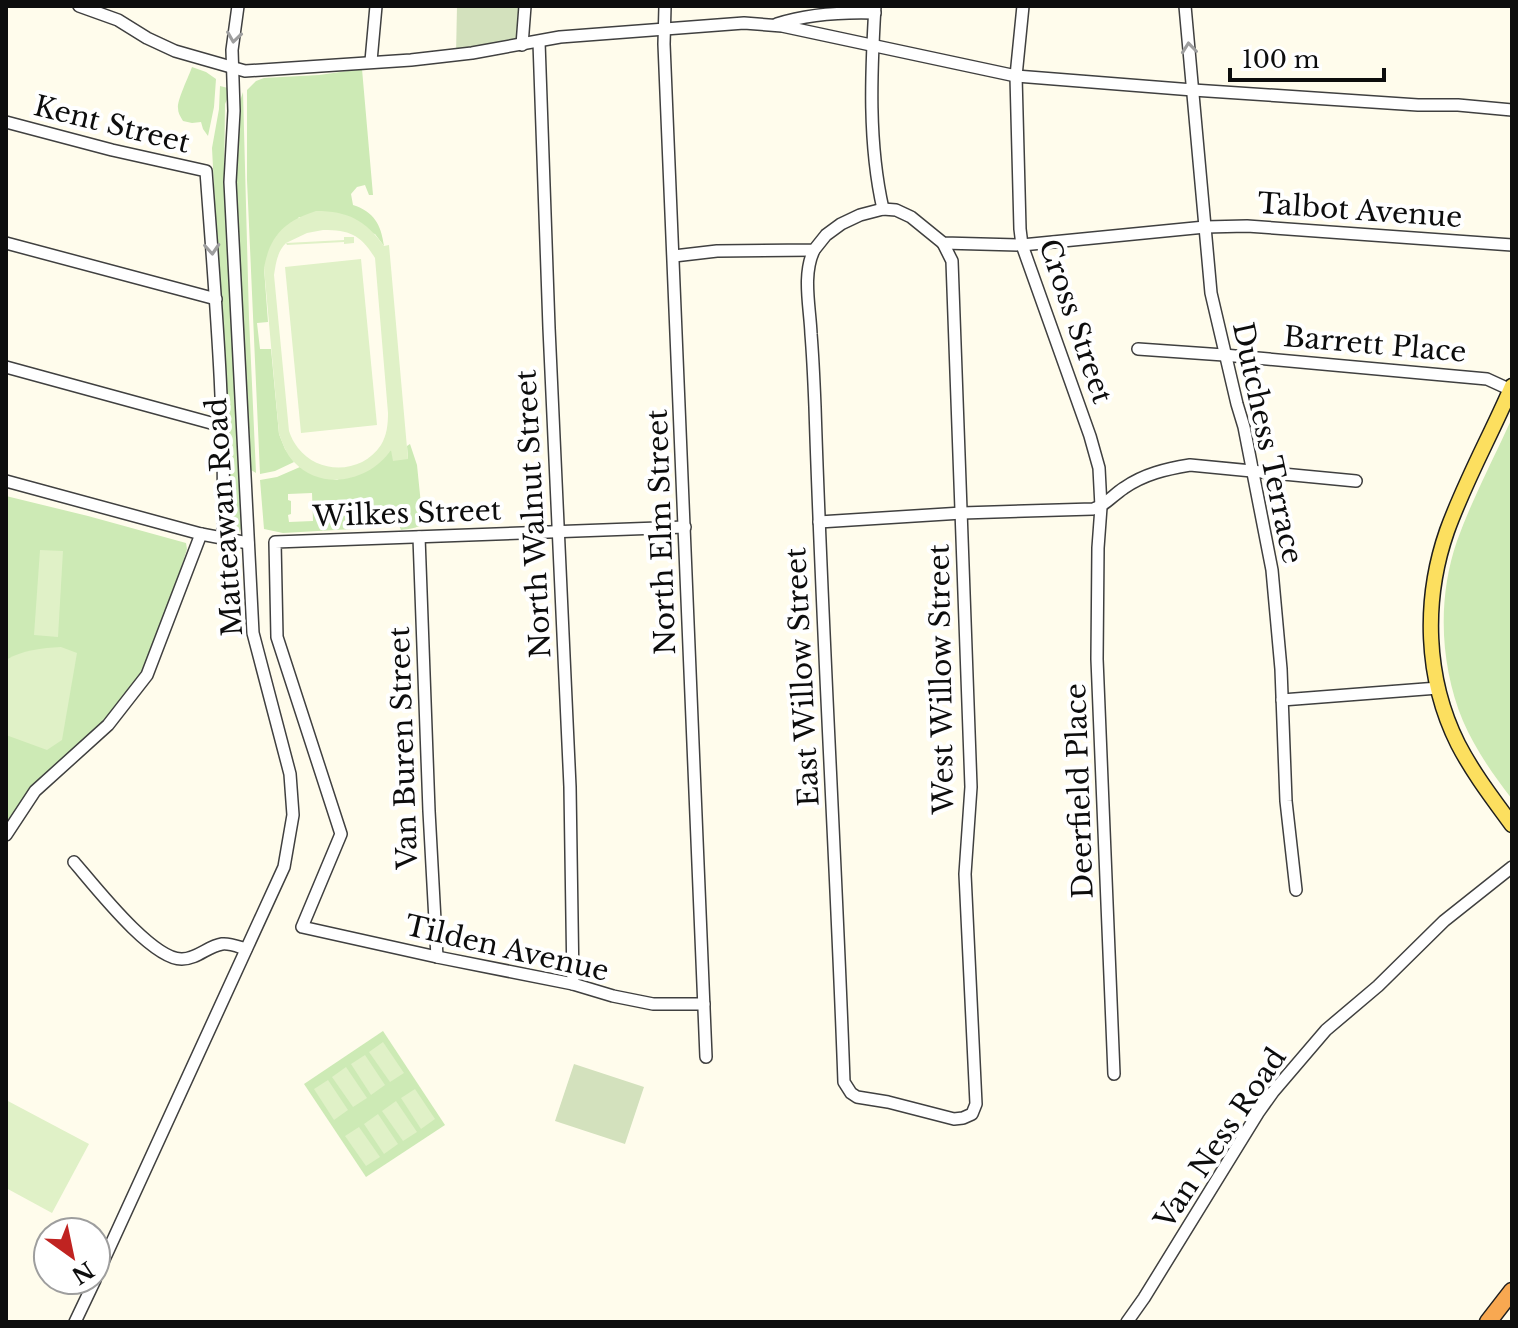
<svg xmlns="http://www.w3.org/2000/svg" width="1518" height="1328" font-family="'Libre Baskerville',serif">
	<rect width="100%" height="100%" fill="#fffcec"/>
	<g fill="#cdeab5" fill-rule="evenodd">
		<path d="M 192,67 L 206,72 L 216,79 L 214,107 L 208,136 L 203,129 L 201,122 L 192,123 L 183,121 C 180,116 178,113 178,108 C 177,100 189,76 192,67 Z"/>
		<path d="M 362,69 L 373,195 L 369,195 L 365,185 L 357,187 L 351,194 L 353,205 C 374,212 381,224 384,246 L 375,234 L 299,217 L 264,268 L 268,322 L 257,323 L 260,349 L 271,349 L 279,434 L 285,449 L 294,462 L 275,471 L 260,474 L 247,180 L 247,90 L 256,81 L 264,78 L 319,75 Z"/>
		<path d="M 220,86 L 228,88 L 228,97 L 225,104 L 224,186 L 242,526 L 239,533 L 232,535 L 212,148 L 219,109 Z"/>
		<path d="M 243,92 L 249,318 L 256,473 L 251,470 L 236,182 L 240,101 Z"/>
		<path d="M 1512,418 L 1512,799 C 1494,776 1475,749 1463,721 C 1440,665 1437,599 1457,541 C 1472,499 1494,458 1512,418 Z"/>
		<path d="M 410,444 L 417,465 L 423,524 C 417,528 409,529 401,530 L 394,514 C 377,508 353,506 353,529 L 283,533 L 264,529 L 260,480 L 277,477 L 300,467 L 312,474 L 337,480 L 391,450 L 408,459 L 407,446 ZM 312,493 L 313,521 L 289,522 L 288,515 L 291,514 L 291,501 L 288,500 L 288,494 Z"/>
		<path d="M 6,496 L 88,516 L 186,543 L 187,549 L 147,675 L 108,725 L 35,791 L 6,835 Z"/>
		<path d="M 383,1031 L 445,1125 L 366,1177 L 304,1084 Z"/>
	</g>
	<g fill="#d3e1bd">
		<path d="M 457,6 L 525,6 L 522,45 L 456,55 Z"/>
		<path d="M 574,1064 L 644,1087 L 625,1144 L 555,1121 Z"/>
	</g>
	<g fill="#e0f1c7" fill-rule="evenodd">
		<path d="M 316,211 C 348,211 365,220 384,246 L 389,245 L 408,459 L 393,461 L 391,450 C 370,481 322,492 294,462 C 286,454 283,444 279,434 L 264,268 C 270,235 285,221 316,211 ZM 323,230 C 350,230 361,235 375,258 L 388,413 C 388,424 387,435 381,445 C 362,474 319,475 298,448 C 294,443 291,437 289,431 L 274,275 C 276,263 277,252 286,243 L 287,245 L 344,242 L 344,244 L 354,243 L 354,237 L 344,237 L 344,240 L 286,243 L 307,233 Z"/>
		<path d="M 361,259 L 377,425 L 301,433 L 285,267 Z"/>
		<path d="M 40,550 L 63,551 L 58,637 L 34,635 Z"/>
		<path d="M 61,647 L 77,653 L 62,740 L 47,750 L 6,735 L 6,660 C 22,650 42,648 61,647 Z"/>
		<path d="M 383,1042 L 404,1073 L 390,1082 L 369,1052 Z"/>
		<path d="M 365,1055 L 385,1085 L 371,1095 L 351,1064 Z"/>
		<path d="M 346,1067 L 367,1098 L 353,1107 L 332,1077 Z"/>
		<path d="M 328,1080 L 348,1110 L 334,1120 L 314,1089 Z"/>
		<path d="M 415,1089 L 435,1119 L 421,1129 L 401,1098 Z"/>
		<path d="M 6,1100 L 89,1144 L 52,1213 L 6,1188 Z"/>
		<path d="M 396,1101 L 417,1132 L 403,1141 L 382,1111 Z"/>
		<path d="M 378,1114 L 398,1144 L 384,1154 L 364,1124 Z"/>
		<path d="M 359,1127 L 380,1157 L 366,1166 L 345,1136 Z"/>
	</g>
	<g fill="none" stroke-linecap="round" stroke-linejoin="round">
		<g stroke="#404040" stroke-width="14">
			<g id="minor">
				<path d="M 79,6 L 118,20 L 147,38 L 175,51 L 245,71 L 411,60 L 472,53 L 560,37 L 744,23 L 782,26 L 1016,76 L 1193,90 L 1418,105 L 1458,105 L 1512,110"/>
				<path d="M 665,6 L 664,44 L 706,1057"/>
				<path d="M 875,6 C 871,73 868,143 883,209"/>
				<path d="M 1023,6 L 1016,76 L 1020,229 L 1022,245 L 1090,436 L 1099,468 L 1101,507 L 1098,548 L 1097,659 L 1114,1074"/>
				<path d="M 1185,6 L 1211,293 L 1237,404 L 1244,427 L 1272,570 L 1281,669 L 1286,801 L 1296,890"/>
				<path d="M 777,24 C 808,14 842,12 875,13"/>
				<path d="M 539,42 L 549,328 L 570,787 L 573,984"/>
				<path d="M 522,45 L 525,6"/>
				<path d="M 371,61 L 376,6"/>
				<path d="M 6,122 L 112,150 L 206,171 C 215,294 226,417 223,540"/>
				<path d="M 6,243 L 216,299"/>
				<path d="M 814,250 C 802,275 810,307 811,334 C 813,358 814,382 815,407 C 822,632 836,857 844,1082 L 851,1093 L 857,1097 L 888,1102 L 954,1119 L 963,1118 L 972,1114 L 976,1104 L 965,874 L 971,787 L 952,261 L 943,243"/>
				<path d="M 674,256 L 717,251 L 814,250 L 826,235 L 841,224 L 860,215 L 883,209 L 896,210 L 911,217 L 943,243 L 1022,245 L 1205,227 L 1247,226 L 1512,245"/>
				<path d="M 1138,349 L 1224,355 L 1487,379 L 1511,390"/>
				<path d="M 6,367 L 222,426"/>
				<path d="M 6,481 L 201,534 L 248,543"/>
				<path d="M 819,522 L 962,513 L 1093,509 C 1105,506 1113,495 1124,488 C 1144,474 1166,469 1190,465 L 1356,481"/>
				<path d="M 685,527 L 275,542 L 277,637 L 341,834 L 302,927 L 437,957 L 573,984 L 613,996 L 653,1004 L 704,1004"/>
				<path d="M 419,537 L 429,811 L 437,957"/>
				<path d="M 1282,700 L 1438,688"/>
				<path d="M 6,835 L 35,791 L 108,725 L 147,675 L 201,534"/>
				<path d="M 74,862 C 94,885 152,960 182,959 C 197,959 208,946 222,944 C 230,943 239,947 246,949"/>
				<path d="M 96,1277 L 284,867 L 293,815 L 290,774 L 253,633 L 230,182 L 234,111 L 232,50 L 238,6"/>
				<path d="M 75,1322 L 95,1280"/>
				<path d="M 1127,1322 L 1144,1298 L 1258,1113 L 1273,1092 L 1326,1030 L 1378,986 L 1444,921 L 1512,867"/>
			</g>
		</g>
		<g stroke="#1e1e1e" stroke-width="17">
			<path id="major" d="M 1512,386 C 1491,435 1465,481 1447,531 C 1423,600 1425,678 1458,744 C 1473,773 1493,799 1512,825"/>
		</g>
		<g stroke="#1e1e1e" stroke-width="19">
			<path id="highway" d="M 1488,1322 L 1512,1291"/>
		</g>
		<use href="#minor" stroke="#fff" stroke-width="11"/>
		<use href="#major" stroke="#fcdf5f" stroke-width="14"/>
		<use href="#highway" stroke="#f8a851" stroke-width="16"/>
	</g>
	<defs><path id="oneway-chevron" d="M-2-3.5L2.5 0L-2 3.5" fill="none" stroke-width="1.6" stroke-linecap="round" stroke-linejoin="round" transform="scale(2)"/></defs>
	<g stroke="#9e9e9e">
		<use href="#oneway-chevron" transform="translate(234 37) rotate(98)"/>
		<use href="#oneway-chevron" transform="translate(1189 48) rotate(-96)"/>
		<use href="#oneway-chevron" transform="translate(212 249) rotate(86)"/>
	</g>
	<g text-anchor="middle" stroke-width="8" stroke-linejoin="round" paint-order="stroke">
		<g font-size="28" fill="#0d0d0d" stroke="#fff">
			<text transform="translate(112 124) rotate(14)" y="10">Kent Street</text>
			<text transform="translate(1360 210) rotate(4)" y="10">Talbot Avenue</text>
			<text transform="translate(1076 321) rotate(71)" y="10">Cross Street</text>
			<text transform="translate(1375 344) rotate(5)" y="10">Barrett Place</text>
			<text transform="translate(1268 443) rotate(78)" y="10">Dutchess Terrace</text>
			<text transform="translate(407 513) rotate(-2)" y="10">Wilkes Street</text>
			<text transform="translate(533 514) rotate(-93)" y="10">North Walnut Street</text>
			<text transform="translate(224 517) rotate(-94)" y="10">Matteawan Road</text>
			<text transform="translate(661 532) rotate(-92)" y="10">North Elm Street</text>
			<text transform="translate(802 677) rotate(-93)" y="10">East Willow Street</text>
			<text transform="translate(941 679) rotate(-91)" y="10">West Willow Street</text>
			<text transform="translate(403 748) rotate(-92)" y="10">Van Buren Street</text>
			<text transform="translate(1079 791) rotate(-92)" y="10">Deerfield Place</text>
			<text transform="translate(507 948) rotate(13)" y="10">Tilden Avenue</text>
			<text transform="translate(1220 1138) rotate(-56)" y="10">Van Ness Road</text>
		</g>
	</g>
	<rect width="1518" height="1328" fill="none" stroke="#0d0d0d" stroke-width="16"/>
	<g transform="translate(72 1256) rotate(147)"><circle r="38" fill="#ffffff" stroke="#9e9e9e" stroke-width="2"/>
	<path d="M0-6L14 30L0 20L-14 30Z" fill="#c02321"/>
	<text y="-12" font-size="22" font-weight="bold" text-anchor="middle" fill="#0d0d0d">N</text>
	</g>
	<path d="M1230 68v12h154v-12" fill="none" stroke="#0d0d0d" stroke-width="4"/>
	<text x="1242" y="68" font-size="24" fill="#0d0d0d" stroke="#ffffff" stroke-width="6" paint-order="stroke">100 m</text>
</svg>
